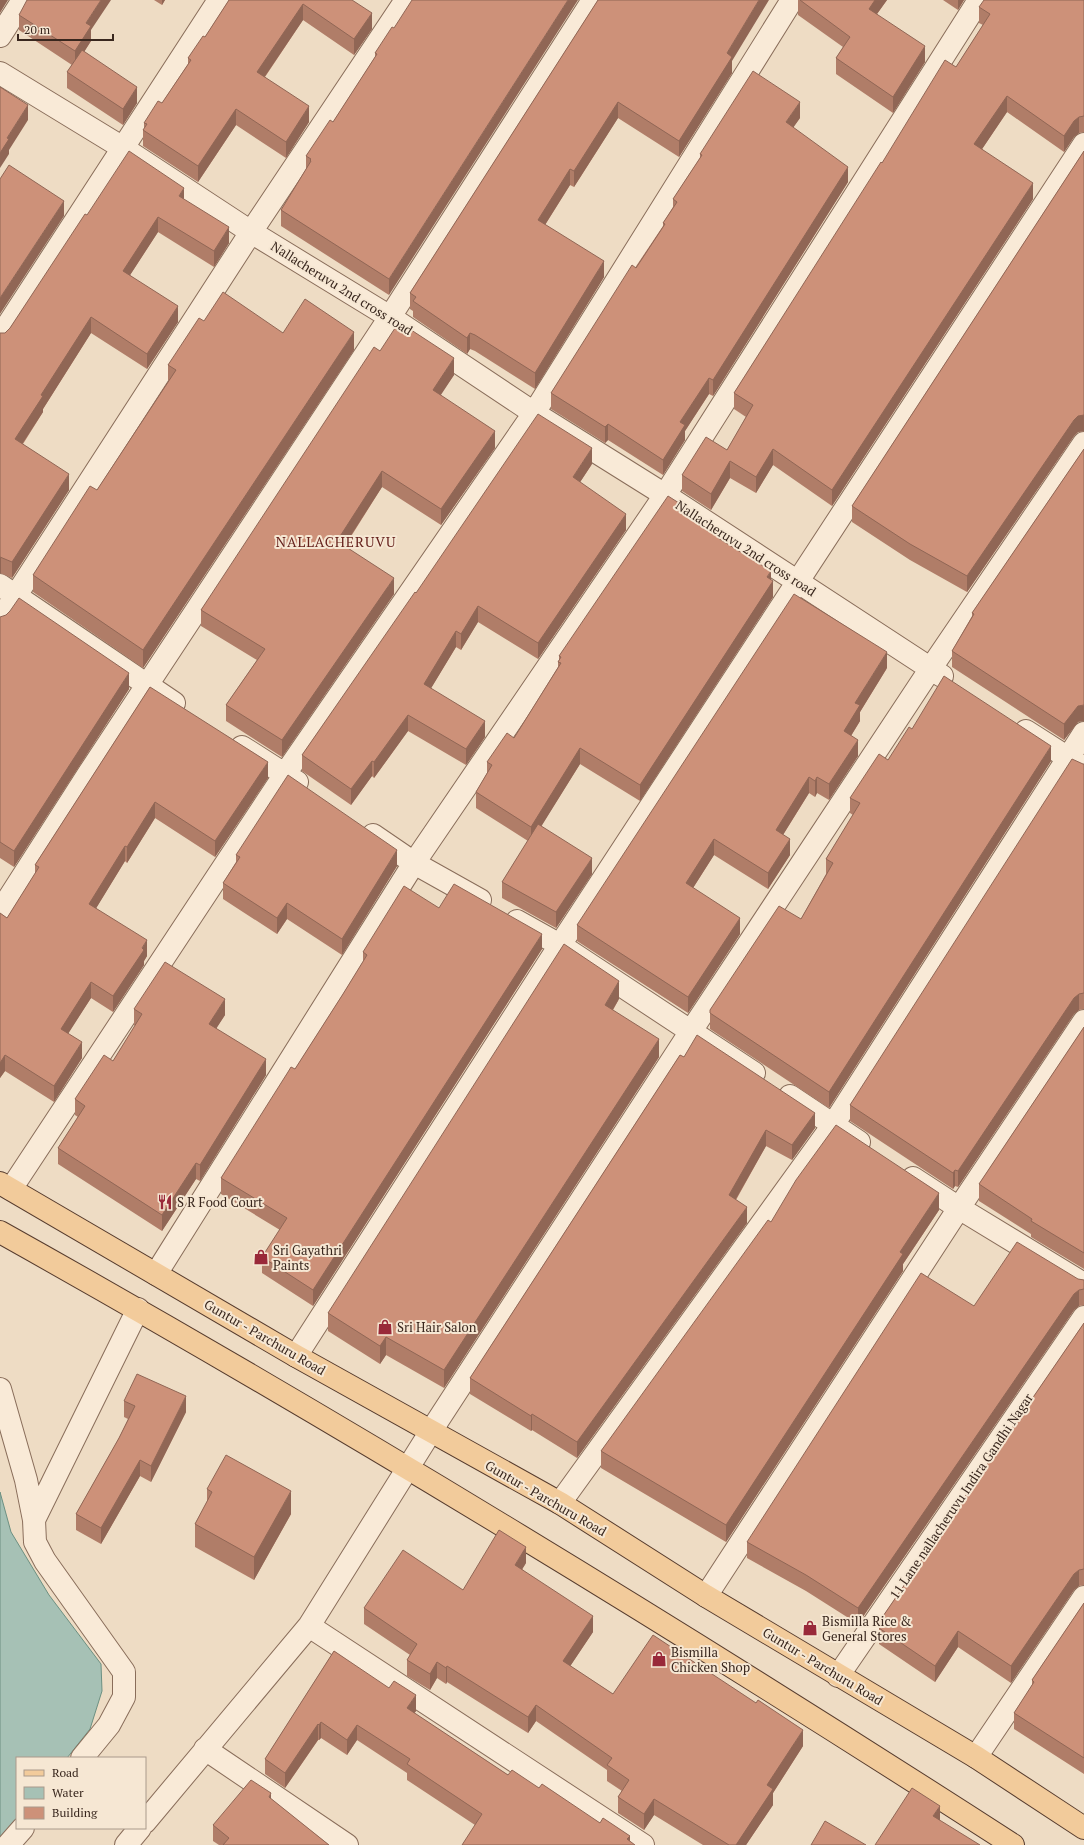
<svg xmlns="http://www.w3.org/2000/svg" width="1084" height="1845" font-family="'PT Serif',serif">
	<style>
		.water { fill: #a6c1b5; stroke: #6c9082 }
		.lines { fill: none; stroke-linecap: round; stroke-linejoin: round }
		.street-casing { stroke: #896d5a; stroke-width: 24 }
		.primary-casing { stroke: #573c2e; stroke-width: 24 }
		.street { stroke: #f9ead7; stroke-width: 22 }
		.primary { stroke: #f2cb9b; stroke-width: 22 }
		.wall { fill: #b07d68 }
		.shaded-wall { fill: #906655 }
		.building { fill: #cd9179; stroke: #906655 }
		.labels { text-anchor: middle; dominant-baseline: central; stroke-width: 4; stroke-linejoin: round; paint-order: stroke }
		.street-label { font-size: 13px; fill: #39271e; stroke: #f6e7d3 }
		.poi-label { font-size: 13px; fill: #39271e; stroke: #f6e7d3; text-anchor: start }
		.neighbourhood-label { font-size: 14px; letter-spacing: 1px; fill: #66221d; stroke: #f6e7d3 }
	</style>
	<rect width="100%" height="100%" fill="#eedcc4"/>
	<path class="water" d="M0,1492l11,40 38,63 52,69 1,27 -12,38 -23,29h-50v61l-17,21z"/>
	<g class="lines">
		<g class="street-casing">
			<path id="street" d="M0,36l23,-36
				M0,73l123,75 128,84 139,85 144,96 131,82 277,181
				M0,337l219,-337
				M0,585l174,118
				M0,620l251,-388 155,-232
				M1026,731l58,37
				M242,747l55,35
				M373,835l41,28 66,37
				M0,912l89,-139 301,-456 203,-317
				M517,921l43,24 194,128
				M790,1096l69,46
				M913,1178l46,30 125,76
				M11,1189l274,-415 249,-361 258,-413
				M156,1274l258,-411 251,-368 314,-495
				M296,1356l264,-411 524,-801
				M0,1389l26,91 8,40
				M560,1503l273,-378 251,-392
				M706,1596l253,-388 125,-187
				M309,1626l334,219
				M838,1676l246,-359
				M205,1749l142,96
				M976,1757l108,-160
				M82,1758l27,-33 15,-28v-25l-79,-111 -10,-19 -1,-22 104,-211
				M145,1822l164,-196 122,-195 260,-400 240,-363 153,-225
				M8,1845l15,-17
				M126,1845l14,-17"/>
		</g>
		<g class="primary-casing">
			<path id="primary" d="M0,1183l296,173 264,147 146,93 270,161 108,71
				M0,1232c345,193 681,399 1013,613"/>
		</g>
		<use href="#street" class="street"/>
		<use href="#primary" class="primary"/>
	</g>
	<path class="wall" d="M154,0h11l-3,5z
		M229,0l126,2 17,27 -18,26 -51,-35 -38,57 44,45 -23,36 -50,-33 -38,57 -55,-36v-16l1,-1v-6l18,-20 26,-39v-6l17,-21z
		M598,0l134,61v12l-53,84 -61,-39 -44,69 -4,-2 -25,40 59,52 -69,112 -60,-38 -5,-2 -3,5 -54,-37v-6l-3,-2v-16z
		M798,0h89l-10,14 48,48 -32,51 -57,-39v-16l7,-11 -45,-32z
		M943,0h21l-6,10z
		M1084,0v132l-5,1 -5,4 -10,15 -57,-40 -25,37 51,50 -201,307 -59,-41 -17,28 -26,-15 -19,32 -29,-19v-16l45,-25 19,-33 -12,-8v-16l148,-230 74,-96 27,-42 -4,-2v-16z
		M19,15l72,15v11l-7,11 53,51 -14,22 -56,-37v-16l5,-7 -53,-35z
		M394,28l-5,267 -108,-69v-16l25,-41v-13l27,-34 42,-65v-4z
		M800,118l-7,9 55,55 -135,214 -4,-2 -24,37v9l-22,35 -55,-35 -3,3 -54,-34v-16l112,-167v-3l10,-16v-8l27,-41v-4z
		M1084,151v280l-6,1 -4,4 -107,156 -57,-32 -58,-38v-16z
		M184,200l45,43 -15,24 -56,-35 -28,43 48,47 -31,47 -56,-36 -48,76v3l-20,32 46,46 -57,88 -12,-5v-240h5l5,-5 77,-113z
		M204,321l150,29 -211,318 -110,-76v-17l64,-85 71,-108v-17z
		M380,351l74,24 -14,20 55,53 -54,77 -59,-38 -37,59 49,48 -112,163 -56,-36v-16l31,-45 -56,-34v-16z
		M1084,449l-6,273 -14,18 -112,-73v-16l20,-35v-3z
		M592,464l-12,18 46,48 -88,129 -60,-37 -17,28 -5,-3 -25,41 54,49 -19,28 -58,-34 -34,47 -2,-2 -21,29 -49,-34v-16l114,-162z
		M698,519l23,20 50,40 2,18 -133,204 -60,-37 -39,62 51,48 -36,54 -54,-30v-16l26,-41 -52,-33v-16l11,-19v-11l27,-24 44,-71v-5l1,-2v-4z
		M0,617l129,72 -115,178 -14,-9z
		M887,668l-27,44v9l-9,15 7,20 -29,44 -12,-7 -2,4 -6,-4 -26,42 7,20 -22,34 -54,-34 -21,33 47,46 -52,79 -111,-72v-16z
		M150,687l118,91 -53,79 -60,-39 -28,45 -2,-2 -29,47 51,48 -3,5v4l-31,47 -22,-14 -23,35 14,25 -28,44 -49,-31 -5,7v-165l7,5 28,-44v-9z
		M912,729l139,32 -222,347 -119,-79v-19l91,-91 25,-45v-15l27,-44 -3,-2v-15l38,-38z
		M1083,764h1v245l-5,1 -5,4 -116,173 -3,-1 -2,3 -103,-68v-16z
		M236,855l161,11 -55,89 -55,-36 -10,15 -54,-35v-16l13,-21z
		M439,908l103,41 -229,357 -51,-33v-16l18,-27 -59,-36v-16l74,-109 48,-75 20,-32v-10z
		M619,999l-6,11 46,47 -215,331 -58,-33 -6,9 -52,-33v-18z
		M134,1009l91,6 -9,13 50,47 -66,106 -4,-2 -34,52 -104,-67v-16l20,-31 -3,-2v-16l38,-38 22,-35 -1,-1z
		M1084,1027v242l-53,-32v-3l-52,-33v-17z
		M680,1055l135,73 -23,32 -26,-14 -30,54 11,23 -170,235 -45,-28 -1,1 -61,-37v-16z
		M939,1210l-36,54v7l-177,271 -125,-74v-17l170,-229z
		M1078,1279l6,1v25l-5,1 -5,4 -216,314 -52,-33 -59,-33v-16l227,-236z
		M1084,1323v262l-5,1 -5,4 -63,93 -53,-36 -23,35 -56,-38v-22z
		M124,1401l62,11 -35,70 -11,-6 -39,68 -25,-14v-16l43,-76 9,-19 -4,-2z
		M207,1489l84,25 -37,66 -59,-33v-23l12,-22z
		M526,1563l-4,6 71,63 -23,34 43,28 190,52 -30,47v12l-27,40h-43l-49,-30 -10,15 -26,-17v-16l4,-6 -15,-10v-11l-71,-49 -8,12 -81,-51 -1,2 -9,-6 -7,12 -23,-14v-16l3,-5 -46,-31v-16l99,-18z
		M1084,1603v171l-70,-45v-16l18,-28v-5z
		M334,1651l82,60 -2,2 94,62 31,13 61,35 30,18 -155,-16 -68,-45v-7l-50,-33 -10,15 -26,-17 -2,2h-1l-33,48 -20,-14v-15z
		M271,1799l58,46h-110l-6,-4v-16z"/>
	<path class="shaded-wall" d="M0,0h8l-8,13z
		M101,0h10l-20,30v11l-16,25v-15l11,-28z
		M162,0h3l-3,5z
		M568,0h10l-189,295v-16z
		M759,0h10l-37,61v12l-53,84v-16l48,-88z
		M875,0h12l-18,25v-16z
		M958,0h6l-6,10z
		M303,4v16l-46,68v-16z
		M372,13v16l-18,26v-16z
		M925,46v16l-32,51v-16z
		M137,87v16l-14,22v-16z
		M1007,96v16l-33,49v-17z
		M618,102v16l-44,69v-16z
		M800,102v16l-14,20v-16z
		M28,105v15l-19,30v4l-9,14v-15l7,-15z
		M309,106v16l-23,36v-16z
		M236,109v16l-38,57v-16z
		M1079,117v16l-5,4 -10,15v-16l10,-15z
		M848,167v15l-135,214v-16z
		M570,169v16l-32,51v-16z
		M1033,183v16l-201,307v-16z
		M184,188v15l-5,-7z
		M64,201v15l-64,98v-16z
		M158,217v15l-35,54v-15z
		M229,227v16l-15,24v-16z
		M604,261v16l-69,112v-16z
		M178,306v16l-31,47v-15z
		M91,317v16l-48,76v3l-28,43v-16l26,-44z
		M354,332v18l-211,318v-18z
		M470,333v16l-3,5v-16z
		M454,358v17l-21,32v-17z
		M709,378v16l-24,37v9l-22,35v-15l17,-38z
		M1084,415v16l-6,1 -4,4 -107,156v-16l107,-156 4,-4z
		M608,424v16l-3,3v-16z
		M495,431v17l-54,77v-16z
		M592,448v16l-19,29v-16z
		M773,449v16l-17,28v-16z
		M730,461v17l-19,32v-16z
		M382,471v16l-45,70v-16z
		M69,474v16l-57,88v-16z
		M626,514v16l-88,129v-16z
		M0,557h1v16h-1z
		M771,571v13l2,-3v16l-133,204v-16z
		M394,578v16l-112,163v-17z
		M478,606v16l-17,28v-16z
		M456,631v16l-32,53v-16z
		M887,652v16l-27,44v9l-16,26v-16l11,-28z
		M129,673v16l-115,178v-16z
		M1084,705v16l-6,1 -14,18v-16l14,-18z
		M408,715v16l-34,47v-16z
		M485,721v16l-19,28v-16z
		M858,740v16l-29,44v-16z
		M1051,746v15l-222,347v-16z
		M580,748v16l-49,79v-16z
		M372,761v15l-21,29v-16z
		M268,762v16l-53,79v-16z
		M809,777v16l-33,53v-16z
		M817,777v16l-2,4v-16z
		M155,802v16l-28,45v-16z
		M714,839v16l-28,44v-16z
		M790,839v16l-22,34v-16z
		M125,846v15l-36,59v-16z
		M397,850v16l-55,89v-16z
		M592,858v16l-36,54v-16z
		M287,903v16l-10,15v-16z
		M740,918v16l-52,79v-16z
		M542,934v15l-229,357v-16z
		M147,940v16l-3,5v4l-31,47v-16z
		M619,981v18l-14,24v-18z
		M91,982v16l-30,47v-16z
		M1079,994v16l-5,4 -116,173v-16l116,-173z
		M225,999v16l-16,25v-16z
		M659,1039v18l-215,331v-18z
		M82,1042v16l-28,44v-16z
		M5,1055v16l-5,7v-15z
		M266,1059v16l-66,106v-16z
		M815,1113v15l-23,32v-15z
		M766,1130v16l-37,65v-16z
		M196,1163v16l-34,52v-16z
		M955,1170v16l-2,3v-16z
		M939,1193v17l-36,54v7l-177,271v-17l174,-273z
		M747,1207v16l-170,235v-16z
		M1079,1290v16l-5,4 -216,314v-16l216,-314z
		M386,1337v18l-6,9v-18z
		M186,1396v16l-35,70v-16z
		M532,1414v16l-1,1v-15z
		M140,1460v16l-39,68v-16z
		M291,1491v23l-37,66v-23z
		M526,1547v16l-11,18v-16z
		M1079,1570v16l-5,4 -63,93v-17l63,-92z
		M593,1616v16l-30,45v-16z
		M958,1631v16l-23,35v-16z
		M437,1662v16l-7,12v-16z
		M447,1666v16l-1,2v-16z
		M416,1695v16l-9,13v-16z
		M536,1705v16l-8,12v-16z
		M321,1722v16l-2,2v-15z
		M318,1724v16l-33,48v-15z
		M357,1725v15l-10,15v-15z
		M803,1730v16l-30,47v12l-27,40h-10l31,-60z
		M271,1793v16l-2,-12z
		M654,1799v16l-10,15v-16z
		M940,1806v19l-7,-9z
		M630,1836v9l-3,-6z"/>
	<path class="building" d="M27,0h74l-15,23 5,3 -16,25 -56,-36z
		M229,0h123l20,13 -18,26 -51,-35 -46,68 52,34 -23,36 -50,-33 -38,57 -55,-36 4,-6 -3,-1 14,-22 4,2 29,-43 -3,-2 15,-22 2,1z
		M412,0h156l-179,279 -108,-69 30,-49 -1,-1 1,-1 -5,-3 24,-36 3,2 44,-68 -2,-1 17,-26 2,1z
		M598,0h161l-32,53 5,4 -53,84 -61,-39 -44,69 -4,-2 -32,51 66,41 -69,112 -60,-38 -5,-2 -3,5 -54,-37 3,-4 -6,-4z
		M800,0h75l-6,9 56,37 -32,51 -57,-39 14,-21z
		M984,0h100v116l-5,1 -5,4 -10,15 -57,-40 -33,48 59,39 -201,307 -59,-41 -17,28 -26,-16 -19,33 -29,-19 24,-38 21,13 26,-45 -19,-12 147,-231 1,1 63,-103 11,7 34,-53 -11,-7z
		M82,50l55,37 -14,22 -56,-37z
		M753,71l47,31 -14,20 62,45 -135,213 -4,-2 -29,44 5,3 -22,35 -55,-36 -3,3 -54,-34 81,-128 4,3 29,-44 -2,-1 14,-21 -4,-3 29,-44 -2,-1z
		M0,87l28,18 -21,33 2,1 -9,14z
		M129,151l55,37 -5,8 50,31 -15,24 -56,-34 -35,54 55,35 -31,48 -56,-37 -50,78 2,1 -28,43 54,35 -57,88 -12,-5v-224h5l5,-5 75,-114 2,1z
		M1084,151v264l-6,1 -4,4 -107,156 -57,-32 -58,-38z
		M9,165l55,36 -64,97v-119z
		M223,292l60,41 22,-34 49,33 -211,318 -110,-75 57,-89 7,4 79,-120 -8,-5 31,-47 5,3z
		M399,322l55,36 -21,32 62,41 -54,78 -59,-38 -45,70 57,37 -112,162 -56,-35 39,-56 -64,-39 173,-263 6,4z
		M538,414l54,34 -19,29 53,37 -88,129 -60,-37 -17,28 -5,-3 -32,53 61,37 -19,28 -58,-34 -34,47 -2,-1 -21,28 -49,-34 113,-163 1,1z
		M1084,449v256l-6,1 -14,18 -112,-73 22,-37 -2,-1z
		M668,496l30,19 -2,3 25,16 -3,4 53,33 -4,6 6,4 -133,204 -60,-37 -49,79 -55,-35 16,-27 -5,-3 20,-29 7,5 47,-75 -3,-1 3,-5 -2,-1z
		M794,594l93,58 -32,51 5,2 -16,26 14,9 -29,44 -12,-7 -2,4 -6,-4 -33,53 14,9 -22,34 -54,-34 -28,44 54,35 -52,79 -111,-72z
		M19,598l110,75 -115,178 -14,-9v-225l6,-2 4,-4z
		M944,676l107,70 -222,346 -119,-79v-3l69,-104 22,13 32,-56 -7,-4 34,-56 -10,-5 29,-44 9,6 21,-33 3,2z
		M150,687l118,75 -53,79 -60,-39 -28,45 -2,-1 -36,58 58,36 -5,8 2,2 -31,46 -22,-14 -30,47 21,13 -28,44 -49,-31 -5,8v-150l7,5 32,-51 -4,-2z
		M1072,759l11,5h1v229l-5,1 -5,4 -116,173 -3,-1 -2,3 -103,-68z
		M288,775l109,75 -55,89 -55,-36 -10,15 -54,-35 17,-26 -4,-2z
		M538,824l54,34 -36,54 -54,-30z
		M454,884l88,50 -229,356 -51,-33 25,-39 -66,-40 67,-106 3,-5 4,2 48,-75 24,-39 -4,-3 41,-66 35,22z
		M564,944l55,37 -14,24 54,34 -215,331 -58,-33 -6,9 -52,-33z
		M165,962l60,37 -16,25 57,35 -66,106 -4,-2 -34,52 -104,-67 27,-42 -10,-7 29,-44 9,6 29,-47 -8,-5z
		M1084,1027v226l-53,-32 1,-2 -53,-35z
		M697,1035l118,78 -23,32 -26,-15 -37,65 18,12 -170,235 -45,-28 -1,2 -61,-38 210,-323 4,2z
		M836,1125l103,68 -39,59 3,2 -177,271 -125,-74 167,-231 3,2 25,-42z
		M1017,1242l61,37 6,1v9l-5,1 -5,4 -216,314 -52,-33 -59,-33 174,-269 53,33z
		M1084,1323v246l-5,1 -5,4 -63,92 -53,-35 -23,35 -56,-38 4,-4 -4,-2z
		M137,1374l49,22 -35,70 -11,-6 -39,68 -25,-14 43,-76 16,-32 -11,-5z
		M226,1455l65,36 -37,66 -59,-33 17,-32 -5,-3z
		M499,1530l27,17 -11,18 78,51 -30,45 50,33 40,-59 103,68 2,-3 45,30 -36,55 6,4 -37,56h-7l-75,-46 -10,15 -26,-17 11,-17 -22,-15 5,-7 -76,-53 -8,12 -81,-51 -1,2 -9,-6 -7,12 -23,-14 10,-16 -53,-36 39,-58 60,40z
		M1084,1603v155l-70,-45 20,-31 -2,-2z
		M334,1651l55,37 5,-7 22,14 -9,13 101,67 4,-5 27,18 3,-4 58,39 3,-5 27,18 -3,3 8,6h-173l20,-31 -75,-50 3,-5 -53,-34 -10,15 -26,-18 -2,3 -1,-1 -33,49 -20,-14z
		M251,1780l20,13 -2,4 60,48h-106l6,-7 -16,-13z
		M912,1788l28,18 -7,10 47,29h-105z
		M825,1821l41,24h-55z"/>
	<defs>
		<g id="restaurant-bare" transform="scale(1.2)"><path d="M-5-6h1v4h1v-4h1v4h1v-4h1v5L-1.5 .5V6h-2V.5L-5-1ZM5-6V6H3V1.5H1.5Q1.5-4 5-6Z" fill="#992939" stroke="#f6e7d3" stroke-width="2.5" paint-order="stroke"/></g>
		<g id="shop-bare" transform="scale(1.2)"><path d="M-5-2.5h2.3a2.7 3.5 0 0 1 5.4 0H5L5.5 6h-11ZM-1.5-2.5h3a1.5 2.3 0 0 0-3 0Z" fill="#992939" stroke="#f6e7d3" stroke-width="2.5" paint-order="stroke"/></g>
	</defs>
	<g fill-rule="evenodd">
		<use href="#restaurant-bare" x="165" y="1202"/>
		<use href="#shop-bare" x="261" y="1257"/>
		<use href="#shop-bare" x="385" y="1327"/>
		<use href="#shop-bare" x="810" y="1628"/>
		<use href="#shop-bare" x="659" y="1659"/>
	</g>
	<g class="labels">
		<g class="street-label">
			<text transform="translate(342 288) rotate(32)">Nallacheruvu 2nd cross road</text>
			<text transform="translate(746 548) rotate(33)">Nallacheruvu 2nd cross road</text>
			<text transform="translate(265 1337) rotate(30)">Guntur - Parchuru Road</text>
			<text transform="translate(961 1496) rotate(-56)">11 Lane nallacheruvu Indira Gandhi Nagar</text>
			<text transform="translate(546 1498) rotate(30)">Guntur - Parchuru Road</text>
			<text transform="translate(823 1666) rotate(31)">Guntur - Parchuru Road</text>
		</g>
		<g class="poi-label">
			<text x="177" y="1202">S R Food Court</text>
			<text x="273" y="1250">Sri Gayathri<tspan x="273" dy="15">Paints</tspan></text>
			<text x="397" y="1327">Sri Hair Salon</text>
			<text x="822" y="1621">Bismilla Rice &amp;<tspan x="822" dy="15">General Stores</tspan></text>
			<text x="671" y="1652">Bismilla<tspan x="671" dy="15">Chicken Shop</tspan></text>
		</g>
		<g class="neighbourhood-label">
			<text x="336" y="541">NALLACHERUVU</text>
		</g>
	</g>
	<rect x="16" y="1757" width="130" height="72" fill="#f6e7d3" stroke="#aa9a8b"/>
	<rect x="24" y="1770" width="20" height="6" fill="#f2cb9b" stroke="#aa9a8b"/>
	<text x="52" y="1777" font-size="12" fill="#39271e">Road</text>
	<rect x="24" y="1787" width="20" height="12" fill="#a6c1b5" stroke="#aa9a8b"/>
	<text x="52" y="1797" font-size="12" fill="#39271e">Water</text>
	<rect x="24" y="1807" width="20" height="12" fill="#cd9179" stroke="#aa9a8b"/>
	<text x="52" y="1817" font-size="12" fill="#39271e">Building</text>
	<path d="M18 34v6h95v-6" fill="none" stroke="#39271e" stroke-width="2"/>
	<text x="24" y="34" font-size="12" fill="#39271e" stroke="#f6e7d3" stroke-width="3" paint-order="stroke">20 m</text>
</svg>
